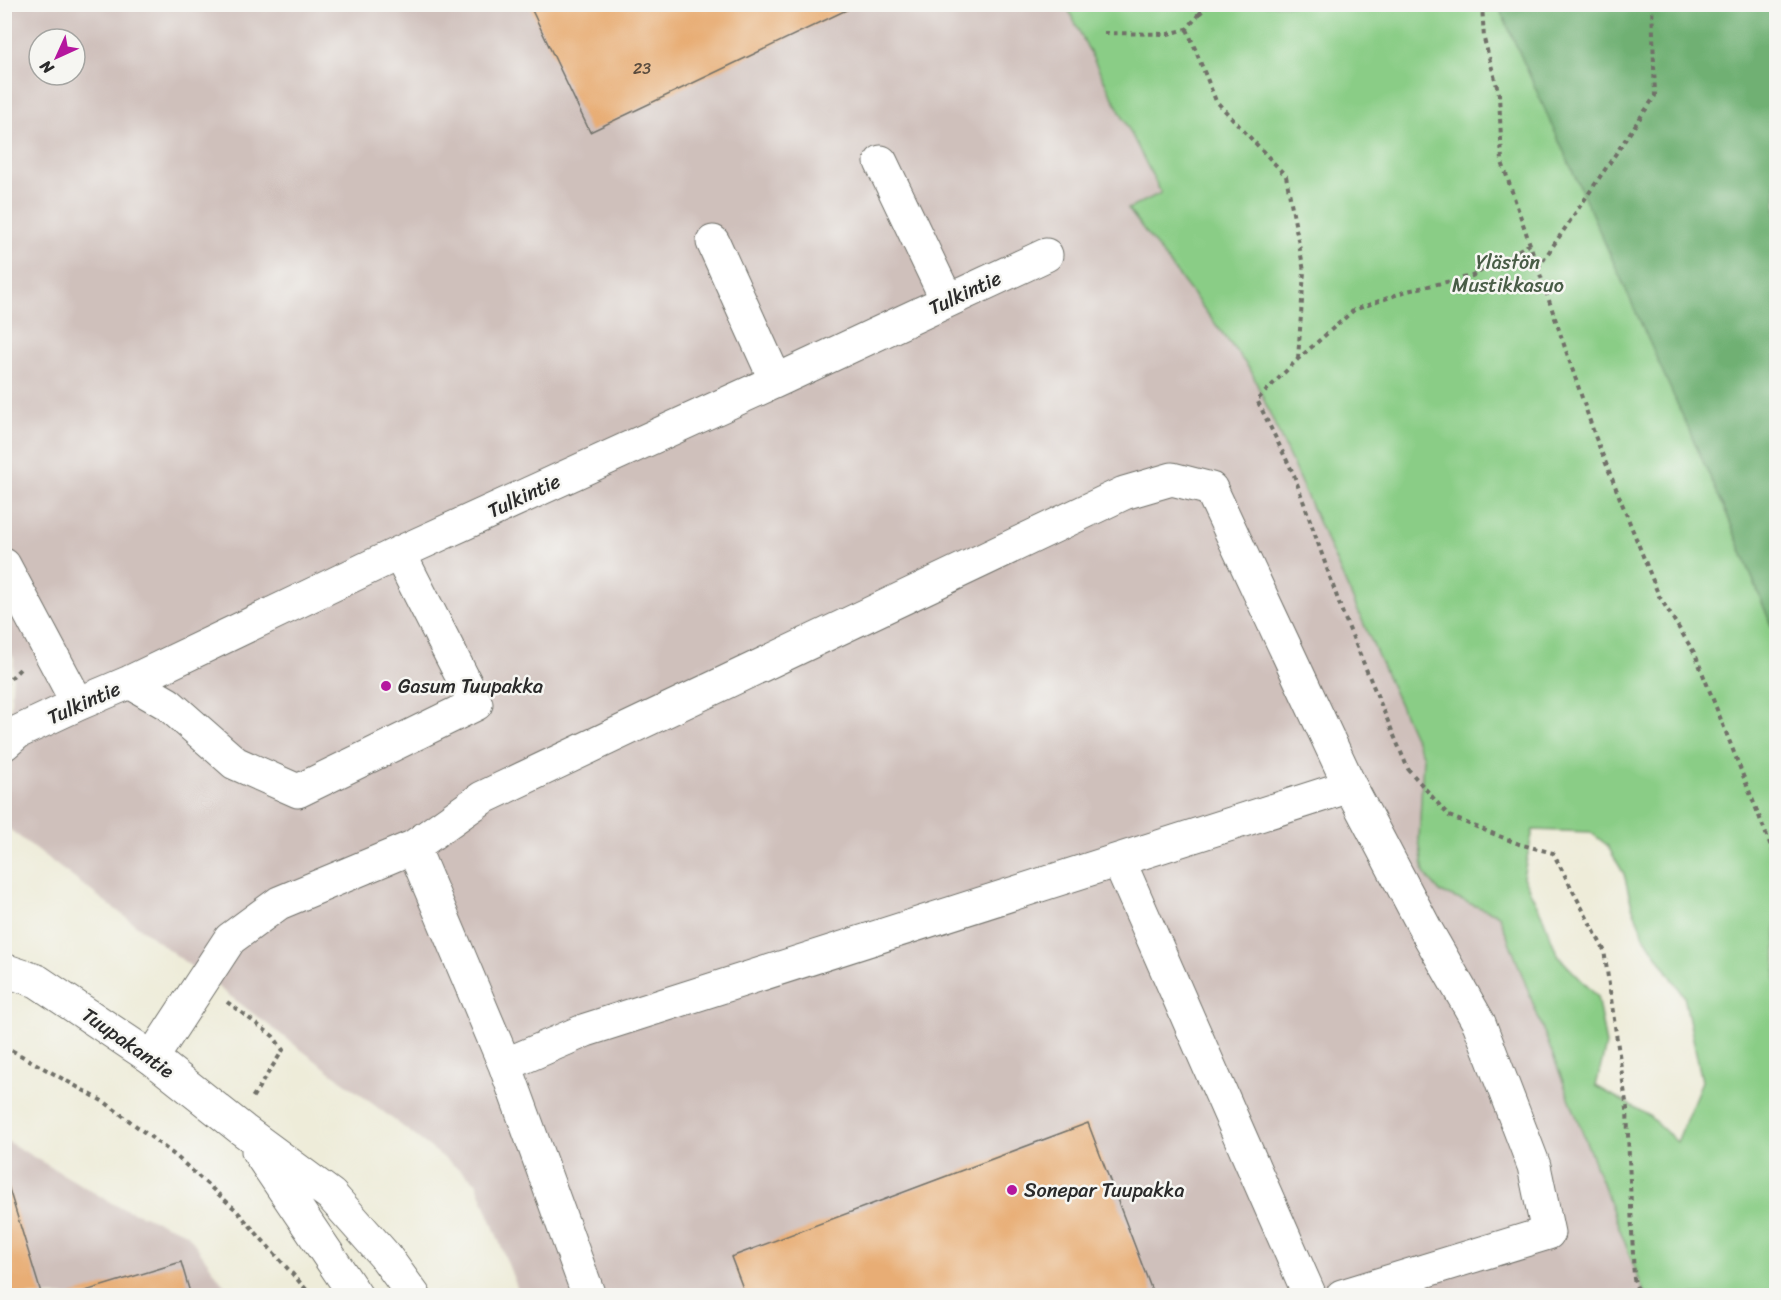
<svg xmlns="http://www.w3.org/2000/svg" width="1781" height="1300" font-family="Sriracha,sans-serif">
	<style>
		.industrial { fill: #cfc0bb; fill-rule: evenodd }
		.green { fill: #8acd86; stroke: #5a7c58; stroke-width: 1.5; fill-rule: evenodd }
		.forest { fill: #6fb073; stroke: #4d6e4f; stroke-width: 1.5 }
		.building { fill: #e8ad75 }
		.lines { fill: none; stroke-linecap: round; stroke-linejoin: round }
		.minor-casing { stroke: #6f6f68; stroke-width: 35 }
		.major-casing { stroke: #6f6f68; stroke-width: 35 }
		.path { stroke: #6f6f68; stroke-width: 4; stroke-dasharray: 4.5 4.5; stroke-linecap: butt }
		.minor { stroke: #fff; stroke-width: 33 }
		.major { stroke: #fff; stroke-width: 33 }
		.poi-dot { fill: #b5179e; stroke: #f6f6f2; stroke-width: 2 }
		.labels { text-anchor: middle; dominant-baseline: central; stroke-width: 5; stroke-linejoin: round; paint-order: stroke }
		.number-label { font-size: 16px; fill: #5a4c3e }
		.park-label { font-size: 20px; fill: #485c46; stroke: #f6f6f2 }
		.street-label { font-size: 20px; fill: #2b2b2b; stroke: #f6f6f2 }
		.poi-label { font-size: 20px; fill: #2b2b2b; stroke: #f6f6f2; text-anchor: start }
	</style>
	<rect width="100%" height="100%" fill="#f6f6f2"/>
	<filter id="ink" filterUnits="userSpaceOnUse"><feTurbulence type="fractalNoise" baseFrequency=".0167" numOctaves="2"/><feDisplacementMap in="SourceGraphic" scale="12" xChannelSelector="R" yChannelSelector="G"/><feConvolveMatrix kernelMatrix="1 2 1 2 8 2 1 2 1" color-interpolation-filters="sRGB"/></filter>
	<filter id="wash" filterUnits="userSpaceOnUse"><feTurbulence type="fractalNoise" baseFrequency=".008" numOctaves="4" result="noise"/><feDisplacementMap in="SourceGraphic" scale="24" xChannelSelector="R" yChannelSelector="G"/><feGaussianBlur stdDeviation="1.35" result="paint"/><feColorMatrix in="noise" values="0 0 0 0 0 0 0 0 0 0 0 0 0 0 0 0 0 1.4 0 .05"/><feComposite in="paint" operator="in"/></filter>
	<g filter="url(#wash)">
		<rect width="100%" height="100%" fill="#eeecd9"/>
		<path class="industrial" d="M4,5h1062l95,188 -33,17 123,161 172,386 -4,83 21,52 59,23 146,380h-1125l-44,-113 -471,-356v-36l9,-131 -10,-16zM39,39h36v36h-36z
			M5,1140l110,65 72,28 44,62 -226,1z"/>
		<path class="green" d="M1066,5h710l-48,512 48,120v658h-131l-146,-380 -59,-23 -16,-19 -5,-33 4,-83 -172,-386 -123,-162 33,-16zM1533,830l57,2 17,13 17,29 8,32 12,30 40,60 18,85 -25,61 -29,-27 -52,-29 10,-41 -9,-49 -39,-40 -16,-41 -19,-38z"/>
		<path class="forest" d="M1498,5h278v632l-48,-120z"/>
		<g id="blocks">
			<path class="building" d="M529,4h330l-269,128z
				M1088,1123l66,173h-408l-15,-39z
				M4,1176h1l37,120h-38z
				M181,1262l10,34h-119v-1z"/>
		</g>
	</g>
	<g filter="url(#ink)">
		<use href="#blocks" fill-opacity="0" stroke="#6f6f68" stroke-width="1.5"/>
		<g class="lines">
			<g class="minor-casing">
				<path id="minor" d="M881,162l66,138
					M713,242l63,139
					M4,565l74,139
					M130,682l38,22 67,59 63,28 178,-87 -77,-151
					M4,744l14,-12 60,-28 52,-22 269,-129 377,-172 270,-126
					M413,847l92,218 84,231
					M1119,861l191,435
					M152,1058l78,-119 49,-36 134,-56 69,-49 642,-305 48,-14 39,10 139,297 76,144 53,93 55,143 14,67 -206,63
					M505,1065l81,-35 764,-244"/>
			</g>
			<g class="major-casing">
				<path id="major" d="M4,970l33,11 115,77 91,72 88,65 54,61 29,40
					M258,1151l98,145"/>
			</g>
			<path class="path" d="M1482,4l2,35 15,55 3,68 93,274 64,160 36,58 81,205
				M1199,14l11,-10
				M1187,29l29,72 70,75 18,95 -6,88
				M1104,33l64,1 19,-5 11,-14 -1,-11
				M1530,244l-58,32 -65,15 -53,19 -56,49 -41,41 37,75 49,139 65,155 41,47 70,28 34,9 51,97 23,159 7,170 6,17
				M1538,268l117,-172 -3,-92
				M4,685l19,-19
				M227,1002l46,34 10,14 -31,48
				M4,1046l102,57 71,54 58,52 77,87"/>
			<use href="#minor" class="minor"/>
			<use href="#major" class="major"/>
		</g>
	</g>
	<g class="poi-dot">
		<circle cx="386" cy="686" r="6"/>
		<circle cx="1012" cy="1190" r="6"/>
	</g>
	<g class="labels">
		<g class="number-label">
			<text x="642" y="68">23</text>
		</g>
		<g class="park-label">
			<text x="1508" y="262">Ylästön<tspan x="1508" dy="23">Mustikkasuo</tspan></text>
		</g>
		<g class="street-label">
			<text transform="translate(965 293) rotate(-25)">Tulkintie</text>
			<text transform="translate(524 496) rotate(-25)">Tulkintie</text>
			<text transform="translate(84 703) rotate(-24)">Tulkintie</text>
			<text transform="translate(128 1043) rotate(35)">Tuupakantie</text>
		</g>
		<g class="poi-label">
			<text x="398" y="686">Gasum Tuupakka</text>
			<text x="1024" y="1190">Sonepar Tuupakka</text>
		</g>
	</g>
	<rect width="1781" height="1300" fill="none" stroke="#f6f6f2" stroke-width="24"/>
	<g transform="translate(57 57) rotate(225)"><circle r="28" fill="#f6f6f2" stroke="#a5a5a2" stroke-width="1.5"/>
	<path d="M0-4.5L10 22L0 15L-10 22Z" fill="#b5179e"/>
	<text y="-9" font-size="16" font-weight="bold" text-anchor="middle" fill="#2b2b2b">N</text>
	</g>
</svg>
